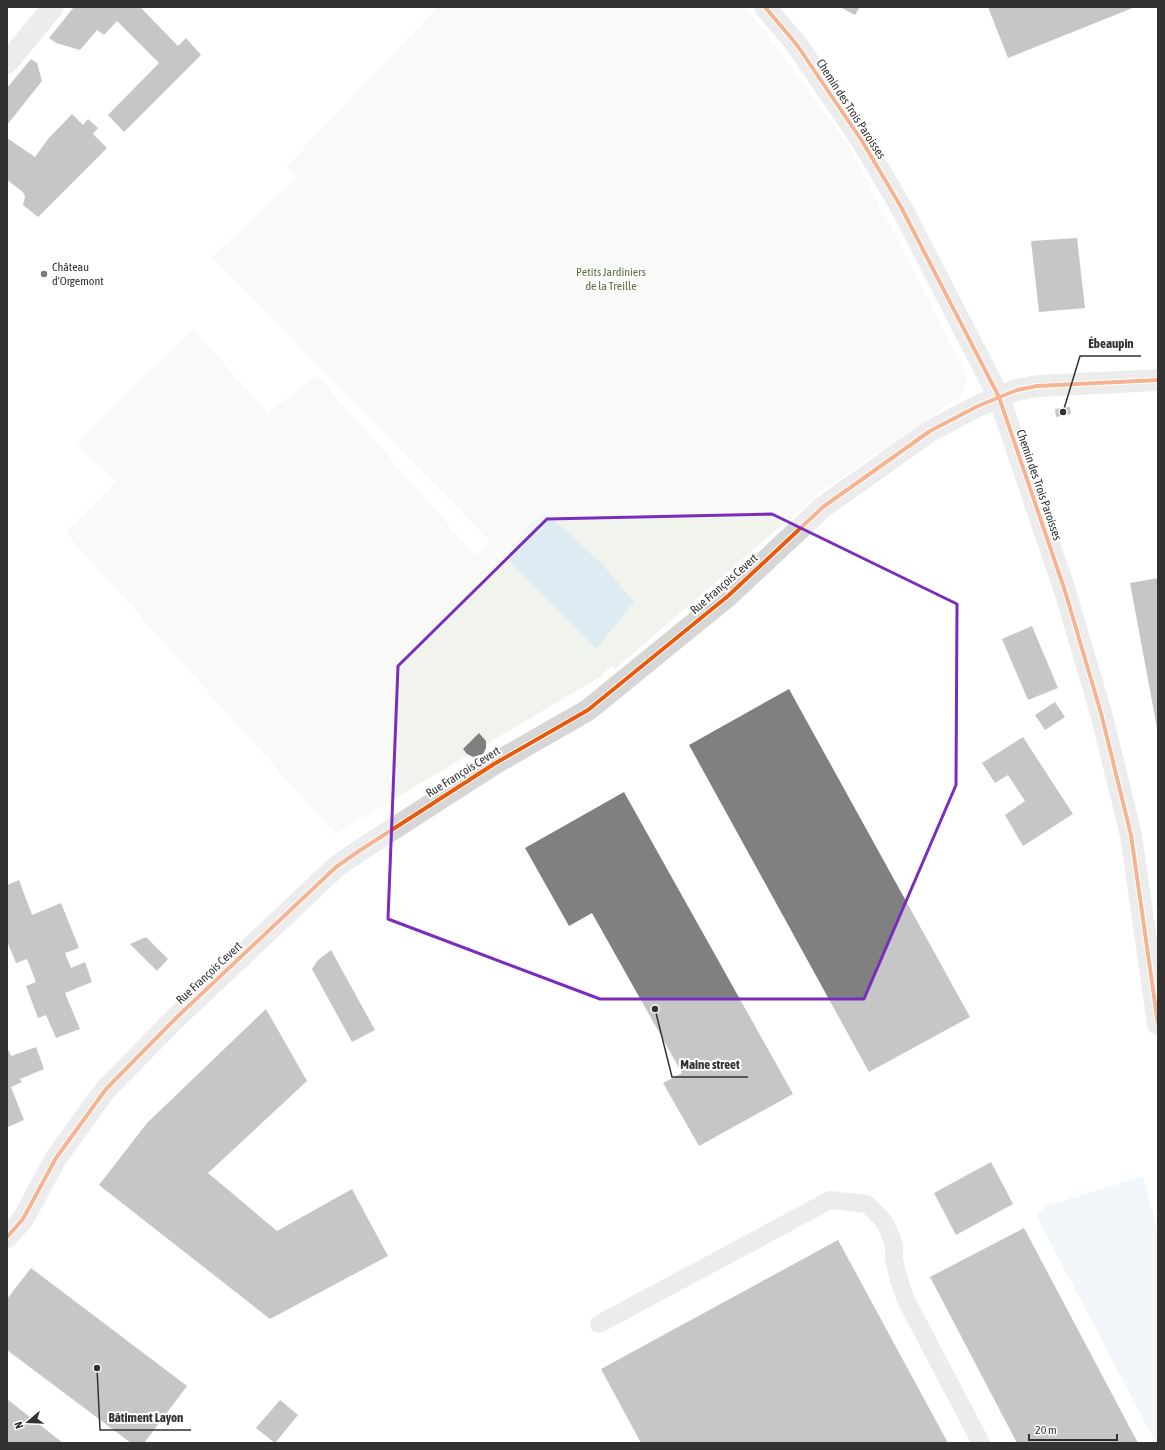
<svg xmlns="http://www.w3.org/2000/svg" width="1165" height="1450" font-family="'Asap Condensed',sans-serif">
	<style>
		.green { fill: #f1f4ed }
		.water { fill: #ddebf2 }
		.building { fill: #808080 }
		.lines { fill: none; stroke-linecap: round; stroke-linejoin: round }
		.service { stroke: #d6d6d6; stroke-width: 18 }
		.minor { stroke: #d6d6d6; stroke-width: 22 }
		.cycleway-casing { stroke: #fff; stroke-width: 6 }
		.cycleway { stroke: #e8590c; stroke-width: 4 }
		.marked { fill: none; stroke: #7b2cbf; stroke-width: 3; stroke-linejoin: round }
		.poi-dot { fill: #7a7a7a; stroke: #fff; stroke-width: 1.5 }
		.labels { text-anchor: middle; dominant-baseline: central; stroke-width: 4; stroke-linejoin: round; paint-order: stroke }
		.street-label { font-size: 12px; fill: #323232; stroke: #fff }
		.poi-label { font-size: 12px; fill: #323232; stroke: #fff; text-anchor: start }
		.park-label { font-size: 12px; fill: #576e3f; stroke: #fff }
		.leader { fill: none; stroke: #323232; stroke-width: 1.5 }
		.callout-dot { fill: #323232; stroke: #fff; stroke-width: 1.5 }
		.callout-label { font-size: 13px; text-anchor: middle; font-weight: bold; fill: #323232; stroke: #fff; stroke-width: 4; stroke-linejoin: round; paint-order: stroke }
	</style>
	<rect width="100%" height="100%" fill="#fff"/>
	<path class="green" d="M437,7h306l19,21 86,116 120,233 -7,19 -142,97 -204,176 -4,-3 -11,11 -265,157 -270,-302 51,-51 -41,-37 118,-115 75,84 49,-38 158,180 15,-13 -278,-285 84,-79 -10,-11z"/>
	<path class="water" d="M544,511l58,53 32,38 -38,47 -86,-88 15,-32z
		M1143,1176l15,56v210l-2,1 -118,-224v-5l6,-7z"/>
	<path class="building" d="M74,7h66l38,39 8,-8 15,17 -77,77 -16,-17 51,-52 -42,-42 -13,14 -7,-5 -17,20 -24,-7 -7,-5z
		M840,7h20l-5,8z
		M988,7h147l-127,51z
		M31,59l6,4 5,18 -35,44v-37z
		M72,114l11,11 5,-6 10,9 -5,6 14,14 -69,69 -15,-12 2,-8 -2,-5 -16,-12v-42l28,19 13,-18z
		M1077,238l8,70 -46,4 -8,-71z
		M1070,407l1,7 -15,3 -1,-8z
		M1158,578v150h-1l-27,-145z
		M1032,626l26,62 -30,12 -26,-61z
		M789,689l181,328 -101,55 -180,-327z
		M1055,702l10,15 -20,13 -10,-15z
		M479,733l7,8v7l-3,6 -10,3 -6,-3 -4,-5z
		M1023,737l50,77 -50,32 -18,-31 20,-14 -17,-26 -13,8 -13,-20z
		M624,792l169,302 -94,52 -36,-63 19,-10 -90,-160 -23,13 -44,-78z
		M19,880l13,35 29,-12 18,45 -14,5 6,15 14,-6 7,20 -27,11 15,36 -24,9 -10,-23 -8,3 -12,-32 10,-4 -9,-23 -11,4 -9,-22v-56z
		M146,937l22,22 -11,12 -27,-27z
		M331,950l44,80 -23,12 -40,-73 6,-9z
		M266,1009l41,72 -99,92 69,58 75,-42 36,67 -118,63 -171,-134 48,-62z
		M7,1047l4,9 25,-9 8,22 -24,10 2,3 -11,5 13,33 -16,7z
		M991,1162l22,42 -57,31 -22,-42z
		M1024,1228l114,215h-121l-87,-166z
		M838,1240l110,203h-307l-40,-74z
		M31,1268l156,118 -43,57h-13l-124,-93v-51z
		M7,1399l56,44h-56z
		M280,1400l18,15 -23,28 -19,-15z"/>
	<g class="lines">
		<path class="service" d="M599,1324l231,-124 37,4 15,15 7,12 5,14v15l5,20 7,20 75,143"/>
		<path class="minor" d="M765,7l32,38 65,96 39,66 98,190 66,194 36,122 30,122 27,189
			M7,63l46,-56
			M7,1237l16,-18 33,-61 50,-69 70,-71 160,-151 23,-16 135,-87 94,-54 140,-114 95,-89 107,-76 48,-25 39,-16 20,-4 121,-6"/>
		<g class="cycleway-casing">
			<path id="cycleway" d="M765,7l32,38 65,96 39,66 98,190 66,194 36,122 30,122 27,189
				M7,1237l16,-18 33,-61 50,-69 70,-71 160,-151 23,-16 135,-87 94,-54 140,-114 95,-89 107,-76 48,-25 39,-16 20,-4 121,-6"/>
		</g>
		<use href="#cycleway" class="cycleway"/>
	</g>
	<path d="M0 0H1165V1450H0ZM772,514l185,90 -1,181 -92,214h-264l-212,-80 10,-253 149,-147z" fill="#fff" fill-opacity=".55" fill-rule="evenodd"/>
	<path class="marked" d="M772,514l185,90 -1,181 -92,214h-264l-212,-80 10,-253 149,-147z"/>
	<circle class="poi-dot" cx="44" cy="274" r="4"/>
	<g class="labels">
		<g class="street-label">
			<text transform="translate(851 109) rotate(57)">Chemin des Trois Paroisses</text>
			<text transform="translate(1039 485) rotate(71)">Chemin des Trois Paroisses</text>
			<text transform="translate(724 584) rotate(-41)">Rue François Cevert</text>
			<text transform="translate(463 772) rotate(-32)">Rue François Cevert</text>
			<text transform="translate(209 973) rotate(-43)">Rue François Cevert</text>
		</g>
		<g class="poi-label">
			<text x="52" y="267">Château<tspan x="52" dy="14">d'Orgemont</tspan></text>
		</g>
		<g class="park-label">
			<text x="611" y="272">Petits Jardiniers<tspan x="611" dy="14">de la Treille</tspan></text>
		</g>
	</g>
	<path class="leader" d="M1063 412L1080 356H1141M655 1009L672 1077H748M97 1368L100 1430H191"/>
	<g class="callout-dot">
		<circle cx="1063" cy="412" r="4"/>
		<circle cx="655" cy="1009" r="4"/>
		<circle cx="97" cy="1368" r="4"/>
	</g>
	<g class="callout-label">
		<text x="1111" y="348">Ébeaupin</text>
		<text x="710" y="1069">Maine street</text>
		<text x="146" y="1422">Bâtiment Layon</text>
	</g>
	<rect width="1165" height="1450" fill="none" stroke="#323232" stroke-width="16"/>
	<g transform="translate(28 1422) rotate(251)" stroke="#ffffff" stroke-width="3" paint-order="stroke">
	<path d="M0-3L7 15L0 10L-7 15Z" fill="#323232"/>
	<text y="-6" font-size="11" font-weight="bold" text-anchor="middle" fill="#323232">N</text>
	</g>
	<path d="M1029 1434v6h88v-6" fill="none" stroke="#323232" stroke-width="2"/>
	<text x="1035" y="1434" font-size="12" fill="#323232" stroke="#ffffff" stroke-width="3" paint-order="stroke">20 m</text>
</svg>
